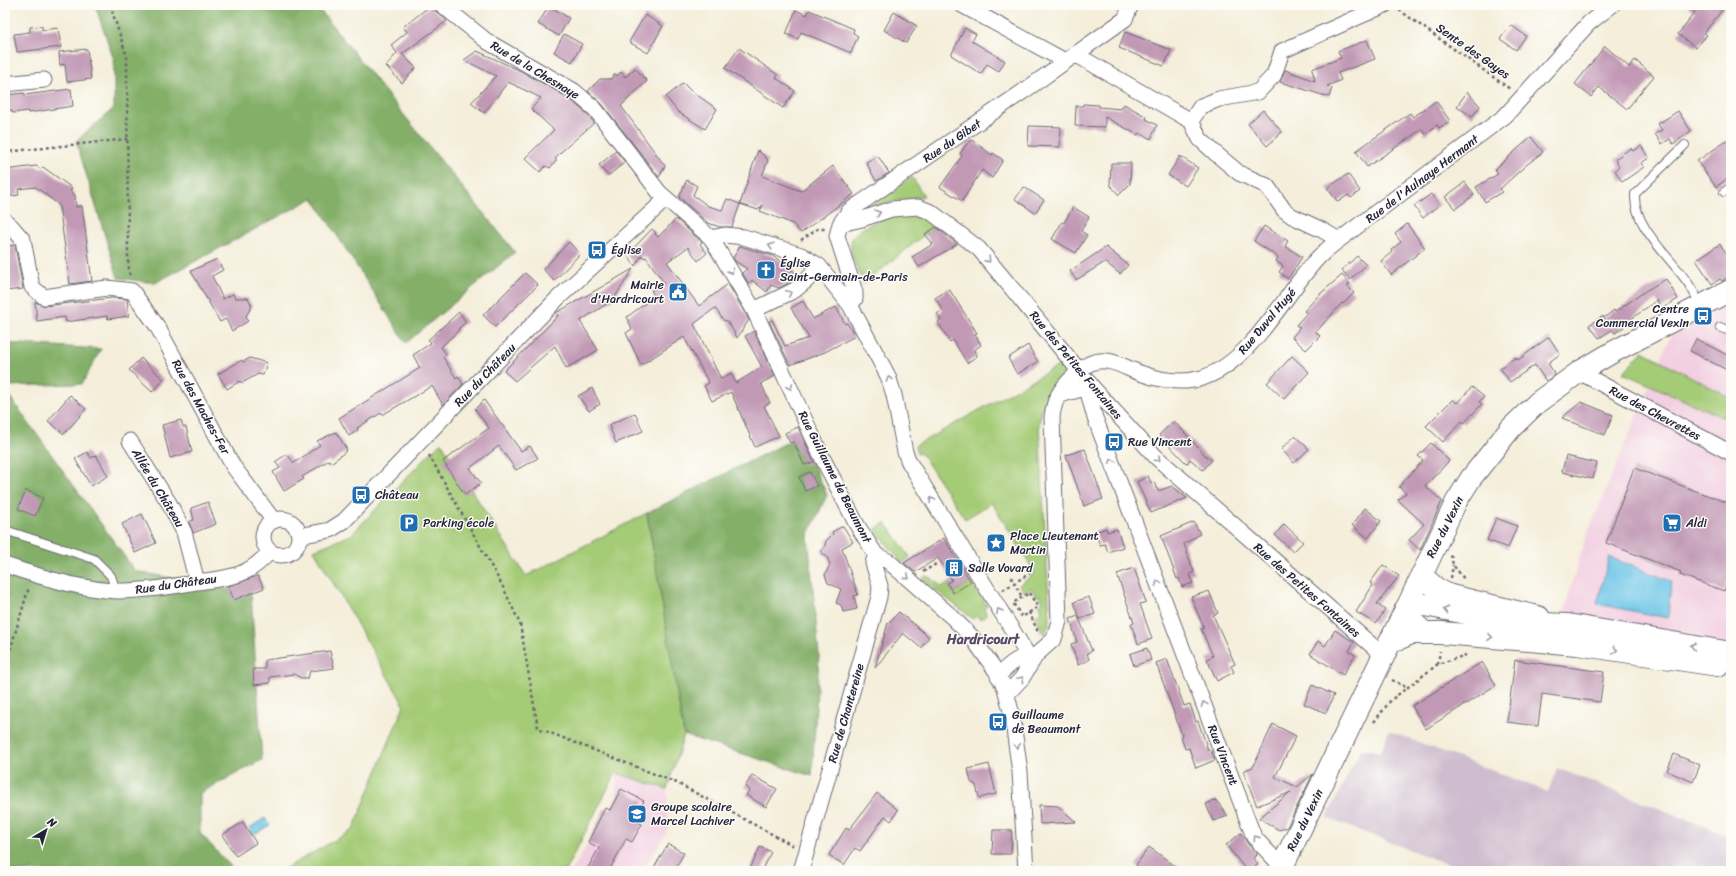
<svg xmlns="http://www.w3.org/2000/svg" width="1736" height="876" font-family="Sriracha,sans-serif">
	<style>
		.built { fill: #f2cfe1 }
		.industrial { fill: #cfbdcf }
		.green { fill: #a4cb76; stroke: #637658 }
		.forest { fill: #83af67; stroke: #526851 }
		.water { fill: #69c4e7; stroke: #467391 }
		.building { fill: #c199b5 }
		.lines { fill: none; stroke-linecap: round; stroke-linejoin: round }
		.service-casing { stroke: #6c6973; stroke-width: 10 }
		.minor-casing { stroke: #6c6973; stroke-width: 17 }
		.secondary-casing { stroke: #6c6973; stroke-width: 23 }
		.primary-casing { stroke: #6c6973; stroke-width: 24 }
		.path { stroke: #6c6973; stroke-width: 2.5; stroke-dasharray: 3 3; stroke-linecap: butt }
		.service { stroke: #fff; stroke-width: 8 }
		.minor { stroke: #fff; stroke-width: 15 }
		.secondary { stroke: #fff; stroke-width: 21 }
		.primary { stroke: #fff; stroke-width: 22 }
		.oneway { stroke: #9c9ca7 }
		.labels { text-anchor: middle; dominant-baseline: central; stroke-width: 3; stroke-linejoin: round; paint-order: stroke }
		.street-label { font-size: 12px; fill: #22223b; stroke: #fdfcf7 }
		.poi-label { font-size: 12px; fill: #22223b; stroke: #fdfcf7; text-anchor: start }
		.quarter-label { font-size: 14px; font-weight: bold; fill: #5a4c66; stroke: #fdfcf7 }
	</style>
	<rect width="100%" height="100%" fill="#fdfcf7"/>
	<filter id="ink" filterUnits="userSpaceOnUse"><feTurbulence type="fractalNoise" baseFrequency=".025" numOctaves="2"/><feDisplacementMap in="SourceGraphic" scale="8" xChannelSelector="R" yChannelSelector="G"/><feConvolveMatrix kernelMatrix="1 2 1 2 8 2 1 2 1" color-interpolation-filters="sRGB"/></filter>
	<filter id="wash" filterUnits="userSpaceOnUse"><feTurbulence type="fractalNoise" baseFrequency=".012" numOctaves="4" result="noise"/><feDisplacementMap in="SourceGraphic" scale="16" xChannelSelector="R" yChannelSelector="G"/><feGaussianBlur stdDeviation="0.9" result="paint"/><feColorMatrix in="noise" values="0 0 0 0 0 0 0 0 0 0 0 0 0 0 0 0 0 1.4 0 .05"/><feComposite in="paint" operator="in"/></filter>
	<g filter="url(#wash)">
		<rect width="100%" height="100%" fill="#f4eeda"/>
		<path class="built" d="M1731,303v359l-174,-26 27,-94 87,-207z
			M616,773l51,16 1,41 -25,41h-71l45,-74z"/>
		<path class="industrial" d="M1389,731l159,61 9,-24 174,69v34h-265l-140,-53 35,-69 19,3z"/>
		<path class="green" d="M912,177l12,19c-19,3 -38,6 -56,15l-2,-2z
			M914,213l9,2 15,11 -13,8 -61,50c-4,-10 -15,-30 -13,-41 2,-19 47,-29 63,-30z
			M1643,351l88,47v23l-108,-48z
			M1065,362l2,5 -2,4c-15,19 -23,30 -26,54l11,195 -1,6 -5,8 -9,-18 7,-5 -3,-6 4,-3 -4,-7 -3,1 -5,-8 -7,4 -5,-7 16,-12 -43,-70 -27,16 -44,-66 -4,1 -2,-8z
			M441,442l85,134 121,-63 37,222 -17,54 -51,-16 -51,98h-278l-3,-2 69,-39 51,-125 -90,-155 37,-15z
			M886,523l24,34 -8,6 -27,-34z
			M925,576l8,3 9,8 5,-4 6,10 18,-11 16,24 -3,3 2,5 -1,3 -5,2 -4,-3 -3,3 -51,-40z"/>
		<path class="forest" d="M95,5h221l58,73 141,174 -109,91 -93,-145 -158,85 -37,-5 -42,-137 38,-33v-48z
			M5,343l96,6 -19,35 -77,2z
			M5,390l130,181 116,23 11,166 -62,33v40l35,38h-61l-4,-3 -25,3h-140z
			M800,436l27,59 -19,41 11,119 -7,121 -128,-41 -37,-222z"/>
		<path class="water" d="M1609,557l62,24 -3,37 -71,-14z
			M265,818l5,7 -17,10 -4,-7z"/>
		<g id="blocks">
			<path class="building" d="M1686,5h40l-22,28 3,2 -11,13 -18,-14 17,-22z
				M430,6l17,15 -45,33 14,14 -14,15 -16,-17 11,-13 -6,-8 16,-13 -4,-5z
				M549,6l20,12 -10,18 -21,-12z
				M796,10l11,5 2,-5 45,19 -1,4 5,3 -7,17 -50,-21 -3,7 -12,-5z
				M894,12l23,14 -11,17 -22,-13z
				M645,15l18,11 -15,27 -19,-11z
				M1511,25l15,11 -10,14 -16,-11z
				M42,26v4l16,-2 3,19 -44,5 -3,-18 16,-2v-5z
				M965,28l11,6 -4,7 33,20 -6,10 -12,-7 -6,10 -30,-19z
				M1125,32l46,18 -7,16 -45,-18z
				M564,34l18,10 -10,18 -18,-10z
				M1367,40l8,19 -37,14 3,7 -14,6 5,2 -3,9 -49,-15 5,-12 30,11 -3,-12 29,-11 -3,-7z
				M1605,46l24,21 6,-7 19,16 -27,33 -28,-22 -8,10 -16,-13z
				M739,48l39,27 -2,3 19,13 -12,17 -58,-40z
				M87,49l4,30 -24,3 -2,-18 -5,1 -1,-13z
				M477,51l44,20 48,27 19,17 6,8 -33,29 -5,5v4l-6,7 -4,-2 -6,6 -15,-14 29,-28 -23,-21 10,-11 -33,-16 -24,31 -13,-10 25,-27 -32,-16z
				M635,68l12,13 -26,25 44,60 -6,11 -57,-73 -14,-13 12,-12h11l4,-5 2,2 4,-4 4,5z
				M683,83l7,7 27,19 -12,20 -27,-17 -12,-15z
				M71,89l2,17 -45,7v-2l-15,2 -2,-3 -6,1v-16l19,-2 1,2z
				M1467,92l13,14 -8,11 -15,-11z
				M1436,101l14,20 -11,7 -2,-3 -12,9 -3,-5 -55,38 -11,-16 54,-38 3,4z
				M1083,104l16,1v2l22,2 3,-5 23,13 -1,2 11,6 -6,14 -12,-6 -1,2 -33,-18v10l-30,-1 1,-20h7z
				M1263,110l19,22 -15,14 -19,-22z
				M1678,111l13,20 -18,13 -3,-5 -8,5 -7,-10 7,-4 -4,-6z
				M1029,126l32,1 -1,20 -32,-1z
				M1531,137l12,15 -18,14 -25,23 2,3 -17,10 -9,-15 22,-13 -4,-4z
				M1731,138v38l-15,11 -19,-26z
				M972,140l20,15 1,-2 10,7 -11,18 -10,-8 -20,31 -22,-14 22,-31 -2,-2 6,-9z
				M1641,146l8,12 -8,5 3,4 -22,15 -7,-12 4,-3 -4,-8 16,-11 2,3z
				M758,150l10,10 -6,16 39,15 32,-25 21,28 -53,39 -8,-9 -33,-13 3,-6 -5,5 -18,-6z
				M616,151l9,11 -17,14 -9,-11z
				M878,156l11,17 -13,8 -10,-19z
				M1180,156l18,12 -12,18 -18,-11z
				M1111,163h20l-1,21 -11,11 -9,-10z
				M36,166l5,3 2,-2 29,21 -2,3 5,4 1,12 6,-1 10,75 -22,3 -11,-79 -23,-18 -18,2 1,6 -14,2v-27z
				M1348,174l12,17 -9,7 -3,-3 -10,7 -11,-14z
				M687,180l10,6 -4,9 15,11 14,4 5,-11 13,5 -8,23h-12l-12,-4 -29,-26z
				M1465,182l9,13 -19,14 -10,-12z
				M1024,187l20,13 -9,13 -20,-14z
				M1431,194l8,11 -16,13 -9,-12z
				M1073,207l16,10 -8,14 6,4 -11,18 -24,-14 10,-17 2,1z
				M676,219l26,23 -2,2 7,9 -9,8 -10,-14 -21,15 32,44 29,-22 21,36 -12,18 -7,-13 -4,-5 -2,1 -9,-13 -21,16 27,55 10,-6 5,10 26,-16 -17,-31 9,-5 21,45 -14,7 9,20 -6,3 15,30 -24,11 -24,-55 -19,9 -8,-15 5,-3 -25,-46 -43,28 -15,-32 6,-4 -5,-12 28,-21 -4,-5 13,-8 -18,-26 -2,1 -2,-3 -7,11 -8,-11 25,-26 4,4 -1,1 3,3z
				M1407,224l18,24 -34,27 -10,-14 11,-9 -1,-2 10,-8 -6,-8z
				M1264,226l24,15 -3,5 17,11 -14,22 -9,-7 4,-6 -7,-5 2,-4 -24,-16z
				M936,227l21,17 -38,23 -7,-10 21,-13 -8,-10z
				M569,242l11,12 -26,27 -11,-12z
				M1720,244l11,16v15l-9,6 -2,-2 -8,5 -16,-24z
				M15,245l8,44 -18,2v-45z
				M740,246l33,10 22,16 -6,9 1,1 -11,6 -8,-3 -4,7 -15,-12 -3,4 -7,-11 5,-4 -12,-8 -2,-3z
				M1106,247l22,18 -8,9 -15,-12 -29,18 -6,-9z
				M1357,256l9,9 -16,15 -8,-10z
				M217,259l6,11 -11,6 11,23 10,-5 2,4h13l4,8 -6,10 2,5 -16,10 -6,-12 -6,3 -29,-51z
				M633,269l-20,31 -33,21 18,29 -18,11 -14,7 -11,-22 -40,35 -11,-10 54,-55 -2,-3z
				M525,273l13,12 -43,42 -12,-12z
				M1342,275l8,9 -3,2 7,7 -11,11 -1,-1 -26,29 4,4 -14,14 -14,-13 8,-9 -4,-3 11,-12 -3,-2 16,-17z
				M1666,279l12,20 -17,10 -4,-9 -34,25 1,2 -9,6 -3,-3 -13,8 -10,-13 14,-9 1,2 10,-8 1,2 32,-22z
				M949,289l28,44 -2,1 6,11 -7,5 3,6 -10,7 -14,-23 -3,2 -12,-20 3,-2 -4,-6 6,-4 -8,-12z
				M112,298l15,1 2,17 -21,3 -1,-3 -41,6 -1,-5 -28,4 -2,-19 10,4z
				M803,301l10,18 23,-12 9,17 2,-1 8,13 -30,16 -35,13 -21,-44 3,-1 13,26 24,-8 -18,-30z
				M459,312l7,10 -8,7 1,1 -18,17 5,7 -3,3 13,21 2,-2 5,8 -20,21 -11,-19 -50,29 -1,-2 -24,15 1,2 -9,6 -10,-18 81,-50 -7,-13 18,-12 -3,-3z
				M1549,337l11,17 -12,9 7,12 -9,6 -11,-16 -25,17 -10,-14 16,-11 2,3z
				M1696,339l35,18v15l-41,-21z
				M1028,345l10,17 -21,12 -9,-16z
				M1292,356l17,16 -25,27 -17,-16z
				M141,358l23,22 -12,12 -23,-22z
				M250,358l17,5 -4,12 -5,-1 -16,9 -2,-2 -13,8 -9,-15 24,-14 1,2z
				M1472,387l12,10 -5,5 3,2 -18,19 -2,-2 -19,21 -17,-16 27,-27 4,4z
				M592,388l8,16 -11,7 -11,-15z
				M70,395l16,14 -22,25 -16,-13z
				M484,400l37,51 9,-5 8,12 -22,12 -17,-24 -29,22 11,15 -16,12 -22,-34 46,-33 -14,-19z
				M1581,402l32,13 -8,20 -43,-17z
				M635,413l8,18 -27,12 -7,-18z
				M181,420l2,7h3l6,25 -22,6 -8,-33z
				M1174,421l31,34 7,5 -9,10 -13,-11 -3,5 -28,-29z
				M798,427l16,35 -10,3 -10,-23 -4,1 -5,-10z
				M336,432l11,18 -8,7 -8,6 -2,-3 -27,17 2,2 -20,12 -11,-19 7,-4 -5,-6 12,-8 7,9 26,-18 -3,-4z
				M1295,436l14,13 -15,14 -13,-14z
				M1431,443l18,18 -24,25 17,15 -22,49 -11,-10 15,-16 -26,-24 8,-7 -7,-6 24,-27 -5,-4z
				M1085,449l18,50 -19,7 -18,-51z
				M87,452l4,6 5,-3 12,21 -17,10 -16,-27z
				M1566,456l31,7 -4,16 -31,-7z
				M1634,468l97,36v68l-7,19 -44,-16 1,-3 -75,-29z
				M810,472l7,14 -12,5 -6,-14z
				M1148,476l3,7 3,-1 4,9 14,-5 15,12 -36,15 -14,-31z
				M26,490l17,8 -8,18 -17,-7z
				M208,502l8,22 -23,9 -4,-11 5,-2 -3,-12z
				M1365,508l16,13 -13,17 -16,-13z
				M142,514l14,29 -21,10 -13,-29z
				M1496,518l21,8 -9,22 -21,-8z
				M1194,522l6,12 -16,10 10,28 -4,2 3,9 -11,4 -3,-9 -2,1 -16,-43z
				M1284,524l19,18 -10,10 -18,-17z
				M843,526l10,16 -11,6 16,47 -4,1 3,13 -14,3 -2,-7 -5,-2 5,-14 -13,-6 -3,-8 5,-11 -3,-7 -6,-5 4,-6 1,-5 7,-7 -1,-2z
				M1106,528l1,4 10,-3 6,18 -15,5 -3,-8 -5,1 -5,-13z
				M944,538l27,44 -18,11 -6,-10 5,-3 -14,-22 -23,14 -11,-9z
				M1383,565l16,11 -22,28 8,6 -9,14 -20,-12 17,-27 -3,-2z
				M1134,568l12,34 -6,2 12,35 -14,5 -7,-20 3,-1 -17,-49z
				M258,576l6,12 -30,12 -6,-14z
				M1209,591l9,22 -5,2 22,49 -4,2 3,6 -17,9 -10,-22 6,-3 -12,-27 3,-1 -13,-31z
				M1089,597l6,17 -15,5 -6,-17z
				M899,612l30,25 -8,11 -18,-15 -28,35 13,-45z
				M1078,616l14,35 -5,2 2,7 -11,5 -7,-21 6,-2 -7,-23z
				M1335,630l19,12 -5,9 6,4 -12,20 -33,-21 8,-13 7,5z
				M1147,648l4,12 -17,6 -4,-12z
				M330,651l4,17 -24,3 -2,7h-7l-7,-4 -24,3v6l-16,2 -1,-16h12v-9z
				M1167,659l17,47 6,-2 6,18 2,-1 10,29 2,-1 5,11 -19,8 -7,-20 -4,1 -4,-13 1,-1 -26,-72z
				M1515,660l89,12 -4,30 -58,-8 -4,32 -31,-4z
				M1482,662l14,23 -70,44 -14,-23z
				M1312,685l22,10 -8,18 -22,-9z
				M1273,724l23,12 -21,41 22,10 16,-13 -26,53 -8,3 -20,-12 32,-26 -34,14 -14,-35 10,-4z
				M1674,754l26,11 -7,17 -26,-11z
				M989,764l7,30 -17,4 -3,-13 -5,-3 -3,-13z
				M752,775l25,14 -11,18 -20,-12 4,-5 -5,-3z
				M621,789l23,12 -10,19 8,4 -10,18 -6,-3 -17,32h-23l13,-23 -11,-6 17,-34 5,2z
				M877,793l21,17 -7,11 -6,-5 -25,35 -5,-3 -11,17 -15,-10 17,-27 3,2z
				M1216,800l12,16 -15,5 -7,-17z
				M1039,805l19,1 18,16 -36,2z
				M243,822l13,21 -20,13 -14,-21z
				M993,830h19l-1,24h-19z
				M1241,833l6,10 10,11 -4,4 5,6 -7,7h-4l-21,-26z
				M668,844l16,9 -10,18h-22z
				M760,847l11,5 -10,19h-12z
				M1149,847l33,24h-39l-7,-6z"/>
		</g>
	</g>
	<g filter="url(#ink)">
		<use href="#blocks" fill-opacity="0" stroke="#6c6973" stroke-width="1"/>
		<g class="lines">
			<g class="service-casing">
				<path id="service" d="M1685,145l-50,49c-2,34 38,65 55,92 4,6 7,13 10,19
					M1724,192l7,-5
					M1720,327l11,5
					M5,530l89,29 17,17 5,15"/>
			</g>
			<g class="minor-casing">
				<path id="minor" d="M442,5l46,37 86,49 21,18 64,83 52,46 43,72 69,149 34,66 19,30 12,6 64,56 19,19 25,35 9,17 7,27 8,57 6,99
					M962,5l103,56
					M1385,5l-103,46 -8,24 -16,17 -39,7 -18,7 -10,15 9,18 14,13 25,21 28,13 17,24 8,6 30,14 17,10 166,-124 84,-93 23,-18
					M1075,54l116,67
					M5,84l39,-4
					M5,221l7,6 11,13 9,47 12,10 63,-9 25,3 25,35 76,140 41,55
					M840,224l22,-5 30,-10 26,-2 13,5 34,26 14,11 21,25 94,115 62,68 228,199
					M711,238l14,-3 19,2 57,18 18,11 31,39 38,71 6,19 11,57 4,10 123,200
					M850,305l5,-6v-7l-18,-56 3,-12 9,-13 182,-125 94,-67 6,-14
					M754,310l41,-20 12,-10 12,-14
					M1579,372l152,81
					M1094,389l-5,7 6,22 159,419 28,30
					M1056,399c10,-10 23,-5 34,-15
					M130,441l39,62 15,29 13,50
					M263 537a18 18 0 1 1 36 0a18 18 0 1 1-36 0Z
					M299,536l31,-6 14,-9 213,-222 109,-100
					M5,565c32,11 80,25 113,26 27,0 53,-4 79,-9 31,-4 52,-5 73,-31
					M998,676c12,-12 20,-20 38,-21
					M1007,694l15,-16 14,-23 18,-16 5,-18 -7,-204c2,-18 9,-29 22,-41 6,-6 12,-12 20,-14 16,-5 31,6 46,11 19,7 42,11 62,5 49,-16 81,-81 114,-118 7,-8 15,-14 23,-20
					M801,871l78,-274 1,-11 -7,-23 3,-8"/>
			</g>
			<g class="secondary-casing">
				<path id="secondary" d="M1421,575l16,14 12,6 90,22
					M1424,632l-10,-9 -8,-14 50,-107 15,-24 40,-50 27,-26 41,-30 34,-20 118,-62"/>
			</g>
			<g class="primary-casing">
				<path id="primary" d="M1391,642l20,-9h31l135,11 141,21
					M1280,871l126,-262 19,-4 94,18 49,2 163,28"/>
			</g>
			<path class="path" d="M110,5l17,52 1,204 2,16
				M1402,5l-3,5 111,79
				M5,152l123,-13
				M801,240l16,-11h8
				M429,455l74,132 17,37 18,104 139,55 117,63
				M1451,555l2,10 12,15
				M923,572l13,-8
				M1011,577l11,20
				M1451,578l2,-13
				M1003,590l27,-17
				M1029,593l9,14 -16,10 -9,-14z
				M1029,612l10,22
				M1438,664l2,-13
				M5,667l24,-80
				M1392,680l14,7
				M1374,722l17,-22 47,-36 28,-9"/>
			<use href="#service" class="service"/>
			<use href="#minor" class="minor"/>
			<use href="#secondary" class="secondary"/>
			<use href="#primary" class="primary"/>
		</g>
		<defs><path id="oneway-chevron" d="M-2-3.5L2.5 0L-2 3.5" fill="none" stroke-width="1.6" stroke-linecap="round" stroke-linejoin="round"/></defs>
		<g class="oneway">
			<use href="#oneway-chevron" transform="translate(878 213) rotate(-18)"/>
			<use href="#oneway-chevron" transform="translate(771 246) rotate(-163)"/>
			<use href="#oneway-chevron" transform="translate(988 260) rotate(48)"/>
			<use href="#oneway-chevron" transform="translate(731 271) rotate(59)"/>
			<use href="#oneway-chevron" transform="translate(789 293) rotate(-25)"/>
			<use href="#oneway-chevron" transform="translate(889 379) rotate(-110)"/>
			<use href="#oneway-chevron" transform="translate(790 387) rotate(65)"/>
			<use href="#oneway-chevron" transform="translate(1158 459) rotate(43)"/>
			<use href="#oneway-chevron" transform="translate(1112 461) rotate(-111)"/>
			<use href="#oneway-chevron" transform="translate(932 500) rotate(-121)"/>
			<use href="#oneway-chevron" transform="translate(907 577) rotate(41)"/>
			<use href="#oneway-chevron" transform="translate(1158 583) rotate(-111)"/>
			<use href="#oneway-chevron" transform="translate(1446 610) rotate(-168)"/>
			<use href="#oneway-chevron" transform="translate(999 611) rotate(-121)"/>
			<use href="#oneway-chevron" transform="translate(1490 637) rotate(5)"/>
			<use href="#oneway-chevron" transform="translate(1693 646) rotate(-170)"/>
			<use href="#oneway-chevron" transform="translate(1615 650) rotate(9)"/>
			<use href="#oneway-chevron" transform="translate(1021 679) rotate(-50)"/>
			<use href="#oneway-chevron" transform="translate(1204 704) rotate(-111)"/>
			<use href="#oneway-chevron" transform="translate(1017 746) rotate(83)"/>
			<use href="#oneway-chevron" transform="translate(1256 838) rotate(-125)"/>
		</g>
	</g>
	<defs>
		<g id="bus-square" transform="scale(1)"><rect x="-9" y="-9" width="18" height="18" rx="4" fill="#1f6fb2" stroke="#fdfcf7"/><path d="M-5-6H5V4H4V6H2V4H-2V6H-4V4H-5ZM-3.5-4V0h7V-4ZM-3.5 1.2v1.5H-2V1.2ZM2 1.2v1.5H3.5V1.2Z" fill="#fff"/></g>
		<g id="church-square" transform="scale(1)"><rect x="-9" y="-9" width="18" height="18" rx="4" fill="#1f6fb2" stroke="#fdfcf7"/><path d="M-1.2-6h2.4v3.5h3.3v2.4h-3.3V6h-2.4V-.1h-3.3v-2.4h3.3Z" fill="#fff"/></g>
		<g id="civic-square" transform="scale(1)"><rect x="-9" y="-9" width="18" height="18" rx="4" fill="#1f6fb2" stroke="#fdfcf7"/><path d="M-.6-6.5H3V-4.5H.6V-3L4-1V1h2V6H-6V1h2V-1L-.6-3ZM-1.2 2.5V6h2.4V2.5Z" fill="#fff"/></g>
		<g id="parking-square" transform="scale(1)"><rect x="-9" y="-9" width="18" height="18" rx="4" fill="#1f6fb2" stroke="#fdfcf7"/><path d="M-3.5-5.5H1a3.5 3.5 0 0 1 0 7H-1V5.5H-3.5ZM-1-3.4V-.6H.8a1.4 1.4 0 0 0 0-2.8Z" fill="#fff"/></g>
		<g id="supermarket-square" transform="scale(1)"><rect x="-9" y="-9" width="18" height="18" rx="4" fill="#1f6fb2" stroke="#fdfcf7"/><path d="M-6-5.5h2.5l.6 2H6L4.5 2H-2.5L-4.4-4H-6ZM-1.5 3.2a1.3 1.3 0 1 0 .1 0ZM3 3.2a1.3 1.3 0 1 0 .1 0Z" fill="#fff"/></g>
		<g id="sight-square" transform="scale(1)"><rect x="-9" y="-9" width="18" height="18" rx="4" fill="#1f6fb2" stroke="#fdfcf7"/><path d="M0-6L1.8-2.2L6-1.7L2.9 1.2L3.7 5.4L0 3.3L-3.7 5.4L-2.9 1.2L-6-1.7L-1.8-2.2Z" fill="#fff"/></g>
		<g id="building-square" transform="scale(1)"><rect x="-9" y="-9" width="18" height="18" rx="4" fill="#1f6fb2" stroke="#fdfcf7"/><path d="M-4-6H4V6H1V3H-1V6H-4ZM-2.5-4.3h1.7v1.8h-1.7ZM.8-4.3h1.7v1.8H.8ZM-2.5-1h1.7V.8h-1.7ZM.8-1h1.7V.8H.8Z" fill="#fff"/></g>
		<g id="school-square" transform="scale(1)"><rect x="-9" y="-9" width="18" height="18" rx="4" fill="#1f6fb2" stroke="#fdfcf7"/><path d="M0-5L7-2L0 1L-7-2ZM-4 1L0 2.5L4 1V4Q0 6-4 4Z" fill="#fff"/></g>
	</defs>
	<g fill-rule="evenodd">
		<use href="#bus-square" x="597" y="250"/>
		<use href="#church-square" x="766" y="270"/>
		<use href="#civic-square" x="678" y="292"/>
		<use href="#bus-square" x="1703" y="316"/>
		<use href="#bus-square" x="1114" y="442"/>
		<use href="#bus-square" x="361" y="495"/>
		<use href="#parking-square" x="409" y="523"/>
		<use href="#supermarket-square" x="1672" y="523"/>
		<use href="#sight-square" x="996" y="543"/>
		<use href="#building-square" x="954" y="568"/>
		<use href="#bus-square" x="998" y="722"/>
		<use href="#school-square" x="637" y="814"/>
	</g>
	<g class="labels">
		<g class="street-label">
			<text transform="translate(1473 51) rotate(35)">Sente des Gayes</text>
			<text transform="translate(535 70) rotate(31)">Rue de la Chesnaye</text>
			<text transform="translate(952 141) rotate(-34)">Rue du Gibet</text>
			<text transform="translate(1422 179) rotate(-37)">Rue de l'Aulnaye Hermant</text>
			<text transform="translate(1267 321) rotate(-50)">Rue Duval Hugé</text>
			<text transform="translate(1076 365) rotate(50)">Rue des Petites Fontaines</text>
			<text transform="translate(485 375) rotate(-46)">Rue du Château</text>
			<text transform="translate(201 407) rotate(61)">Rue des Maches-Fer</text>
			<text transform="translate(1655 413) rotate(28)">Rue des Chevrettes</text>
			<text transform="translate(835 477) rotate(63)">Rue Guillaume de Beaumont</text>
			<text transform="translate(158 488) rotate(59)">Allée du Château</text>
			<text transform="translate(1445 527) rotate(-63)">Rue du Vexin</text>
			<text transform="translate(176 584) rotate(-8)">Rue du Château</text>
			<text transform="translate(1307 590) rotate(41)">Rue des Petites Fontaines</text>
			<text transform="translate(846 713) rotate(-74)">Rue de Chantereine</text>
			<text transform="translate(1223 755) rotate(69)">Rue Vincent</text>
			<text transform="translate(1305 820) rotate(-64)">Rue du Vexin</text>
		</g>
		<g class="poi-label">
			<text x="611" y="250">Église</text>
			<text x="780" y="263">Église<tspan x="780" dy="14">Saint-Germain-de-Paris</tspan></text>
			<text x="664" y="285" text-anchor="end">Mairie<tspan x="664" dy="14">d'Hardricourt</tspan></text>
			<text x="1689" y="309" text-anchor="end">Centre<tspan x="1689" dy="14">Commercial Vexin</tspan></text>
			<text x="1128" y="442">Rue Vincent</text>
			<text x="375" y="495">Château</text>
			<text x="423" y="523">Parking école</text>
			<text x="1686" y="523">Aldi</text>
			<text x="1010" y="536">Place Lieutenant<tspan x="1010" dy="14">Martin</tspan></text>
			<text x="968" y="568">Salle Vovard</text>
			<text x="1012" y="715">Guillaume<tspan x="1012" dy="14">de Beaumont</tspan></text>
			<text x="651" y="807">Groupe scolaire<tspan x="651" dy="14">Marcel Lachiver</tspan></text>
		</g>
		<g class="quarter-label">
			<text x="983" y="639">Hardricourt</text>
		</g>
	</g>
	<rect width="1736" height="876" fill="none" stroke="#fdfcf7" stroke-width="20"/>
	<g transform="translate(46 830) rotate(38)" stroke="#fdfcf7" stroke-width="3" paint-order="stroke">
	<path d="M0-3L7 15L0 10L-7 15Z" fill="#22223b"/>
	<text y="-6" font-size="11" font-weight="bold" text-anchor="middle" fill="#22223b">N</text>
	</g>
</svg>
